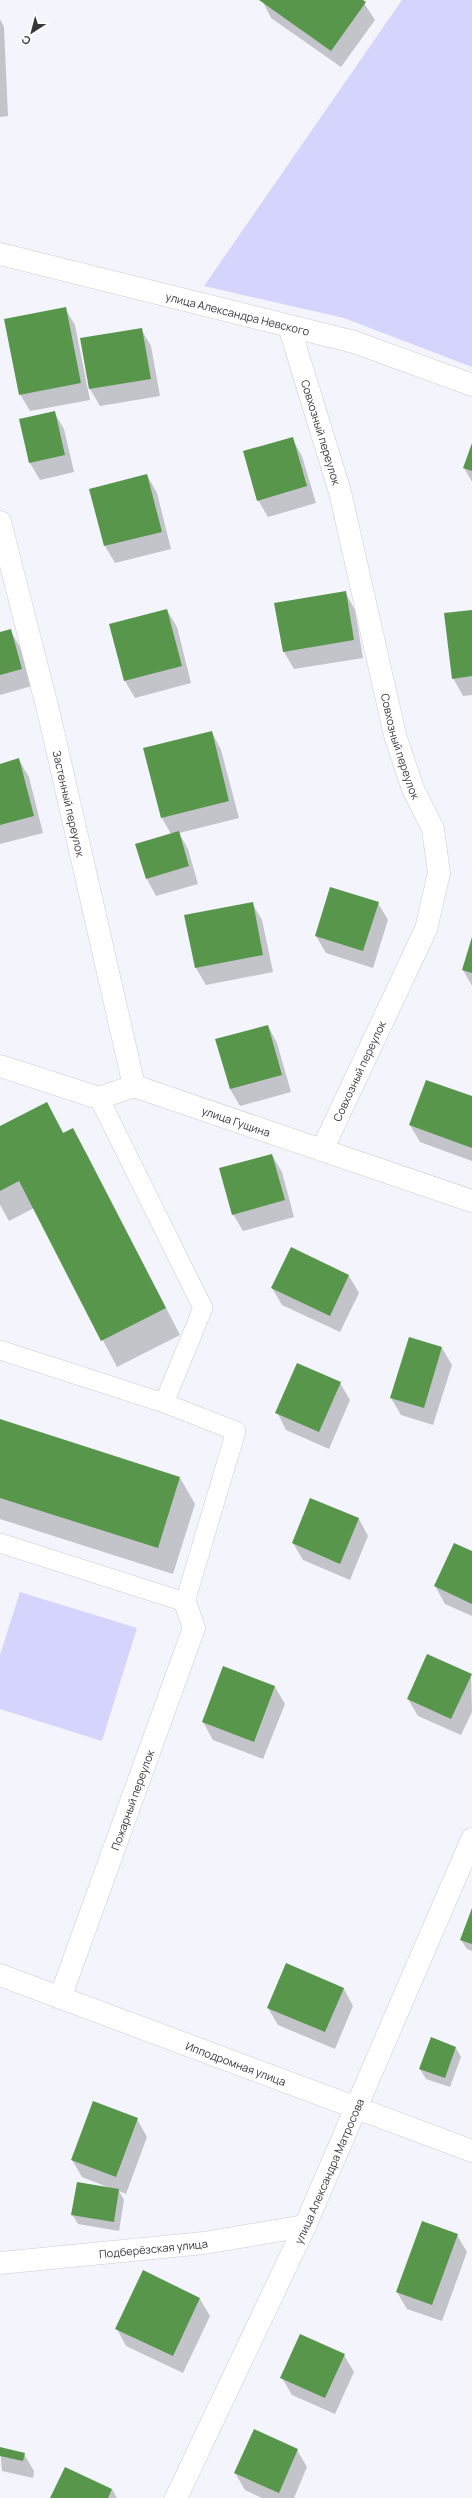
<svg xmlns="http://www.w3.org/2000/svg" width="472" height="2498" font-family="Manrope,sans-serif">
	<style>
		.green { fill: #d4d4fd }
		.shadow { fill: #0003 }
		.building { fill: #58974b }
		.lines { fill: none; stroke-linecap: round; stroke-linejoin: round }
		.service-casing { stroke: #cbcbd6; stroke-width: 20 }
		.minor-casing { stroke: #cbcbd6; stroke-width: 23 }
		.secondary-casing { stroke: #cbcbd6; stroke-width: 23 }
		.service { stroke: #fff; stroke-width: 19 }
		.minor { stroke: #fff; stroke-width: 22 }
		.secondary { stroke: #fff; stroke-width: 22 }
		.labels { text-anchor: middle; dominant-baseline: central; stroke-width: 4; stroke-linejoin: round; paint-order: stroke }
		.street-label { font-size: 11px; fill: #36363b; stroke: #fff }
	</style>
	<rect width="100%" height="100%" fill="#f4f4fd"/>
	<path class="green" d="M402,0h70v367l-128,-49 -140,-32z
		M20,1592l117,36 -35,113 -102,-32v-54z"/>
	<path class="shadow" d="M262,0h100l13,20 -34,47 -70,-49z
		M0,19l4,8 4,89 -8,1z
		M65,308l10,17 15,75 -60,11 -10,-17z
		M141,329l10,17 9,50 -60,10 -10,-17 -8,-50z
		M54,412l10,17 10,43 -34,8 -10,-17 -10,-43z
		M292,438l10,18 14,47 -48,14 -10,-17z
		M472,446v36l-8,-14z
		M147,475l10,18 14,56 -56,14 -10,-17 -15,-56z
		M345,592l10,18 8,48 -69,11 -10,-17 -9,-48z
		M167,610l10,17 14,56 -56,15 -10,-17 -15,-56z
		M472,611v84l-9,1 -10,-18z
		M10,630l10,17 12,39 -32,9v-62z
		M212,732l9,18 18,68 -60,15 9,16 10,35 -42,12 -9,-17 24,-45 -9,-16z
		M19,760l10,17 14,56 -43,11v-79z
		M252,903l10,17 11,52 -67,13 -10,-17 -10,-52z
		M378,903l10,17 -15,48 -47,-15 -10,-17z
		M472,939v47l-9,-16z
		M268,1026l9,17 14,49 -51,14 -10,-17 -13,-49z
		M472,1097v64l-52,-19 -10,-17z
		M47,1103l17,31 9,-5 15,27 92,179 -63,32 -83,-159 -25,13 -9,-16v-78z
		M272,1155l10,17 12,45 -51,14 -10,-17z
		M349,1276l10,17 -19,39 -58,-27 -10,-17z
		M442,1348l10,17 -19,60 -32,-10 -10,-17z
		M340,1383l10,17 -21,49 -43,-19 -9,-18z
		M0,1420l180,58 15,26 -22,70 -173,-55z
		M311,1500l48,19 9,17 -18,44 -47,-20 -10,-17z
		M455,1545l17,8v63l-27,-12 -10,-18z
		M224,1667l51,20 10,17 -22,55 -50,-19 -10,-18z
		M471,1675l1,37 -11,23 -43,-19 -10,-17z
		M472,1910v41l-5,-2 -6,-9z
		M344,1989l9,17 -18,43 -57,-24 -10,-17z
		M456,2048l5,9 -11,30 -24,-8 -6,-10z
		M137,2119l10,18 -21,57 -7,-3 5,9 -5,31 -41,-7 -6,-10 38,-26 -28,-11 -10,-17z
		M457,2235l10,17 -25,69 -35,-12 -10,-17z
		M200,2299l10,17 -27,57 -57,-27 -9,-17z
		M344,2355l10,17 -19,42 -43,-19 -10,-17z
		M0,2448l24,6 10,17 -1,7 -31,-7z
		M297,2450l10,17 -13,31h-32l-17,-8 -10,-17z
		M112,2489l5,9h-66z"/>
	<path class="building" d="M259,0h104l3,2 -35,49z
		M66,307l15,76 -62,12 -15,-76z
		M142,328l9,51 -62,10 -9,-51z
		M55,411l10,44 -36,8 -10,-44z
		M293,437l14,49 -50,15 -14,-50z
		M472,443v28l-9,-3z
		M147,474l15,58 -58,14 -15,-57z
		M346,591l8,49 -71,12 -9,-49z
		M167,609l15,57 -58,15 -15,-57z
		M472,610v66l-20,3 -8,-66z
		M11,629l11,40 -22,6v-43z
		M212,731l17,70 -68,17 -18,-70z
		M19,758l15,58 -34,9v-61z
		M179,831l10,35 -43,13 -11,-35z
		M330,887l49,15 -16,49 -48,-15z
		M253,902l10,53 -68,13 -11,-53z
		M472,937v36l-10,-3z
		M268,1025l14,50 -52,14 -15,-50z
		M426,1080l46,16v52l-63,-23z
		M47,1102l16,31 10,-5 93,180 -65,33 -82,-160 -19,10v-65z
		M272,1154l13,46 -53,15 -13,-47z
		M291,1247l58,28 -19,41 -59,-28z
		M409,1337l33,10 -18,61 -34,-10z
		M297,1363l44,19 -22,50 -44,-19z
		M0,1419l180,58 -22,71 -158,-50z
		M310,1498l49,20 -19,46 -48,-21z
		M454,1543l18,8v53l-38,-18z
		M427,1654l45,20 -21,45 -44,-20z
		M223,1666l52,20 -21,56 -52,-20z
		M472,1908v36l-12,-4z
		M286,1963l58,25 -19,44 -58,-24z
		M431,2037l25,10 -11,31 -26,-9z
		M93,2101l45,17 -22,59 -45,-17z
		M77,2182l42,7 -5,33 -43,-7z
		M422,2221l36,13 -26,71 -36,-13z
		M143,2270l57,28 -27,58 -58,-27z
		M300,2334l45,20 -20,44 -45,-20z
		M254,2429l44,20 -19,44 -45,-20z
		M0,2447l25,6 -2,8 -23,-5z
		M65,2467l47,22 -4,9h-58z"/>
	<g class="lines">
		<g class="service-casing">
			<path id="service" d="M0,1350l164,53 39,-95 -104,-210
				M0,1543l185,59 51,-171 -72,-28"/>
		</g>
		<g class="minor-casing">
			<g id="minor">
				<path id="s1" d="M0,254l354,88 118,43"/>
				<path id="s2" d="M289,326l51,166 55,243 18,54 20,40 6,44 -13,56 -104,221"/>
				<path id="s3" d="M0,522l49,192 85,372"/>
				<path id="s4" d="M0,1066l99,32 35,-12 338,115"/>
				<path id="s5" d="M60,1998l134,-370 -9,-26"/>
				<path id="s6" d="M0,2263l204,-20 101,-17"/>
				<path id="s7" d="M176,2498l129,-272 167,-387"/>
			</g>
		</g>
		<g class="secondary-casing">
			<g id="secondary">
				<path id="s8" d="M0,1975l472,176"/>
			</g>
		</g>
		<use href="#service" class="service"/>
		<use href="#minor" class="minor"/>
		<use href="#secondary" class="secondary"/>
	</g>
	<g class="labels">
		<g class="street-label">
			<text stroke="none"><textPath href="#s1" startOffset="245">улица Александра Невского</textPath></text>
			<text stroke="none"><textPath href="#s2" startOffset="111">Совхозный переулок</textPath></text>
			<text stroke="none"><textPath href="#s2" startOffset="435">Совхозный переулок</textPath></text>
			<text stroke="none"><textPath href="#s3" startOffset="290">Застенный переулок</textPath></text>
			<text transform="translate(359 1071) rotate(-65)">Совхозный переулок</text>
			<text stroke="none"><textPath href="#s4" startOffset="249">улица Гущина</textPath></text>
			<text stroke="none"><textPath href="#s5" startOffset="211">Пожарный переулок</textPath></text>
			<text stroke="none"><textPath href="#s8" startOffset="252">Ипподромная улица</textPath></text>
			<text stroke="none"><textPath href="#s7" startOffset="361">улица Александра Матросова</textPath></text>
			<text stroke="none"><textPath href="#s6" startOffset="154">Подберёзская улица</textPath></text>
		</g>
	</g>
	<g transform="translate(32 32) rotate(216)" stroke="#ffffff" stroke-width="3" paint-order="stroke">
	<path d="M0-3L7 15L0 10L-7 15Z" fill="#36363b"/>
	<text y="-6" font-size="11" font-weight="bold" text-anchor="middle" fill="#36363b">С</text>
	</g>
</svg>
